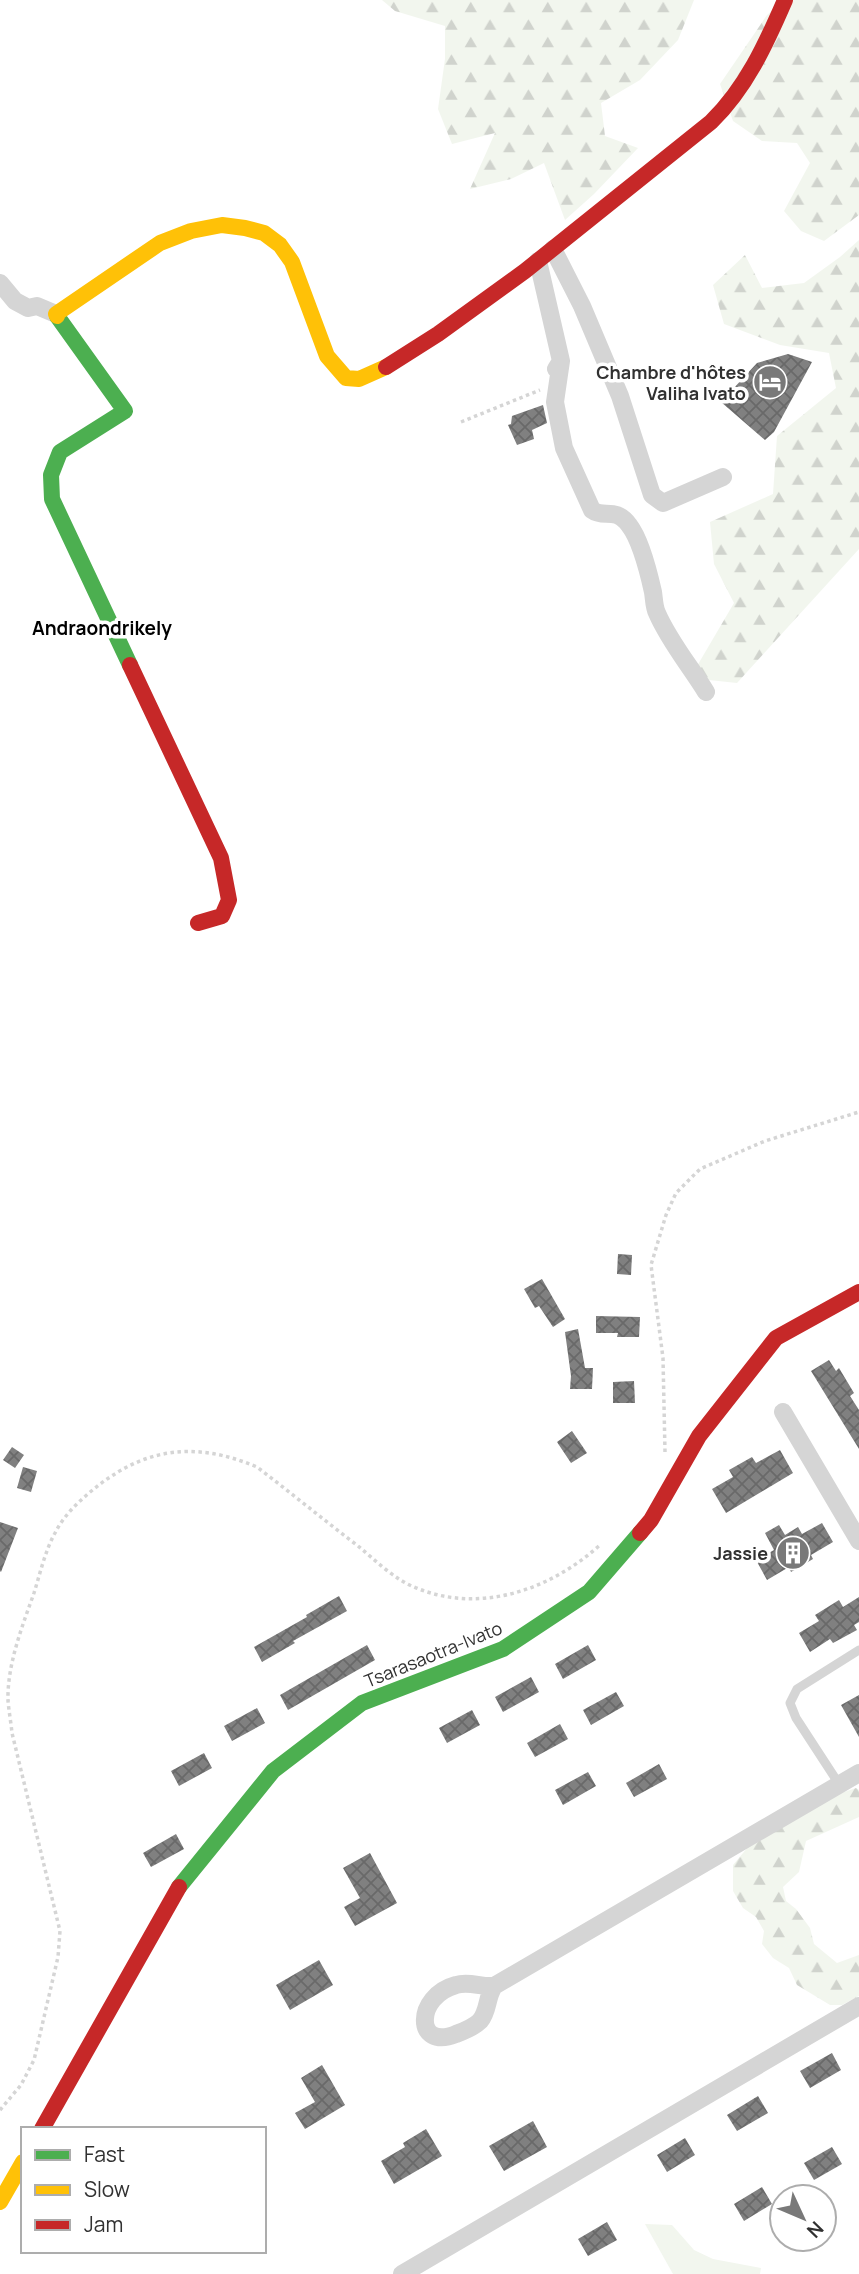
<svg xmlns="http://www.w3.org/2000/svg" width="859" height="2274" font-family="Manrope,sans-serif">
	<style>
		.green { fill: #f2f6ee }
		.forest { fill: url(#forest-firs) }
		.building { fill: url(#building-cross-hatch) }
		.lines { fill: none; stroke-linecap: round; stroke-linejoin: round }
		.path { stroke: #d5d5d5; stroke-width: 3.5; stroke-dasharray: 3.5 3.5; stroke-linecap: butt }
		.lane { stroke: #d5d5d5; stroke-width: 9 }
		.street { stroke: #d5d5d5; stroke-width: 18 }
		.fast { stroke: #4caf50; stroke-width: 16 }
		.slow { stroke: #ffc107; stroke-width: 16 }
		.jam { stroke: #c62828; stroke-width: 16 }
		.labels { text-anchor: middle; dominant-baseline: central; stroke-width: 7; stroke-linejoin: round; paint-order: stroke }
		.poi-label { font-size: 18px; font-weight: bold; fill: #313131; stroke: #fff; text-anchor: end }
		.street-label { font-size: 18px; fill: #313131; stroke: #fff }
		.neighbourhood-label { font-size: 19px; font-weight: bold; fill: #000; stroke: #fff }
	</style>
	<defs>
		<pattern id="forest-firs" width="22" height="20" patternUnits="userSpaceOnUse" patternTransform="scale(1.75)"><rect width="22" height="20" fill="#f2f6ee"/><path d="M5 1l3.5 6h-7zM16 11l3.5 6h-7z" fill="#d0d3cd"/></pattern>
		<pattern id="building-cross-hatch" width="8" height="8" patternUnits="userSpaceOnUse" patternTransform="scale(1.75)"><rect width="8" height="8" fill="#808080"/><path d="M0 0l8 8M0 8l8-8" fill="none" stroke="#696969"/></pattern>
	</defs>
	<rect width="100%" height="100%" fill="#fff"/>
	<path class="green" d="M645,2224l27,1 22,25 19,9 48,9 -1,6h-87z"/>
	<path class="forest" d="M382,0h312l-16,40 -38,40 -39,23 4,33 33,12 -44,46 -29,26 -21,-57 -33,16 -41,10 25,-56 -43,11 -14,-35 7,-50v-33l-50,-15z
		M785,0h74v215l-35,26 -23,-10 -17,-20 26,-48 -13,-20 -35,-2 -29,-20 -13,-37 47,-69z
		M859,240v309l-122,134 -47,-5 44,-75 -20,-39 -4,-42 63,-28 4,-58 59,-48 -7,-35 -49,-8 -56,-21 -11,-39 32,-30 17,33 42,-5 36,-26z
		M856,1788l3,2v27l-53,24 -7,31 -16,15 3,14 10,8 14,19 4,16 23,19 22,-8v41l-17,9h-12l-33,-20 -8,-17 -16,-10 -11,-14 2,-13 -8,-14 -13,-9 -10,-17v-26l15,-18 84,-51z"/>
	<path class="building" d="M788,354l24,8 -38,70 -9,8 -44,-38 36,-39z
		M543,405l4,18 -15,7 2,9 -17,6 -9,-20 3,-1 1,-8z
		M618,1254l14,1 -1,20 -14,-1z
		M542,1279l23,40 -12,8 -14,-21 -4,2 -11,-19z
		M596,1316l44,1 -1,20h-22l1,-4h-22z
		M578,1329l7,39h8l-1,21h-22l1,-13 -6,-44z
		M829,1360l7,11 3,-3 15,25 -4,3 9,14v39l-48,-78z
		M634,1381l1,22h-22v-21z
		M572,1431l15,22 -16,10 -14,-21z
		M12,1447l12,8 -9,13 -12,-8z
		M780,1450l13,23 -67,40 -14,-24 21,-12 -4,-7 23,-13 4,6z
		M23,1467l14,4 -6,21 -14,-4z
		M0,1522l18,6 -17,44 -1,-1z
		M822,1523l11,19 -22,13 2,4 -22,13 -2,-5 -22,13 -11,-20 18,-10 -9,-17 14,-8 6,10 13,-8 4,7z
		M339,1596l8,15 -54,30 2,2 -33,19 -8,-15 53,-30 -1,-2z
		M859,1597v25l-5,3 3,5 -24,13 -3,-4 -20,13 -11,-19 20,-12 -4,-6 24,-15 4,7z
		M367,1645l8,15 -87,50 -8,-15z
		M588,1645l8,15 -33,19 -8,-15z
		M531,1677l8,15 -36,20 -8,-15z
		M616,1692l8,14 -33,19 -8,-15z
		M859,1695v42l-18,-32z
		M257,1708l8,15 -33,18 -8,-15z
		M472,1710l8,15 -33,18 -8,-15z
		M560,1724l8,15 -33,18 -8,-14z
		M204,1753l8,15 -33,18 -8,-15z
		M659,1764l8,15 -33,18 -8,-14z
		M588,1772l8,14 -33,19 -8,-15z
		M176,1834l8,15 -33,18 -8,-14z
		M370,1853l27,50 -42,23 -11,-19 16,-9 -17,-30z
		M319,1960l14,25 -43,25 -14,-25z
		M832,2053l9,17 -31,18 -10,-17z
		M322,2065l23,40 -40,24 -10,-16 20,-11 -14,-24z
		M758,2096l10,17 -31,18 -10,-16z
		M533,2121l14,26 -43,24 -15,-25z
		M426,2129l16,27 -48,28 -13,-23 24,-14 -2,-4z
		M685,2138l10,17 -28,17 -10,-17z
		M832,2147l10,17 -28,16 -10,-17z
		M762,2187l10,17 -28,17 -10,-17z
		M607,2222l10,18 -29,16 -10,-17z"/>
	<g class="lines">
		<path class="path" d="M461,422l79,-32
			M665,1452l-2,-94 -12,-93 15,-50 10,-22 24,-24 65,-28 94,-29
			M0,2110l21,-25 13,-25 24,-103 2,-26 -48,-198c-1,-10 -3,-21 -4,-32 -1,-36 14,-74 26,-108 6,-19 11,-42 21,-60 8,-16 21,-29 34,-40 53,-45 104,-53 168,-26 34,26 67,53 101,79 17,14 36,33 56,41 65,28 137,3 187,-43"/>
		<path class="lane" d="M839,1784l-43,-66 -6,-15 7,-14 62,-39"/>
		<path class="street" d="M553,249l29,57 38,90 32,99 11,8 60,-26
			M538,261l23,100 -5,8
			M0,283l15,18 13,7 9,-2 19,8
			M561,361l-6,41 9,46 28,62c12,9 23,-4 37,15 11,14 20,49 24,67 1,6 1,15 4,21 12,28 33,53 49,79
			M783,1412l76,129
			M494,1986c-8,12 -5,24 -14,35 -6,6 -16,10 -24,13 -42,17 -41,-38 0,-49 13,-4 24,2 38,1l365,-213
			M402,2274l457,-268"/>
		<path class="fast" d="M57,316l68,95 -65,41 -9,23 1,24 78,166
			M179,1887l94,-116 89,-68 141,-54 86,-57 51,-59"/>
		<path class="slow" d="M57,316l-1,-2 104,-71 31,-12 31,-6 23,3 19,5 16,12 12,17 35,94 19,22 13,1 27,-12
			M0,2202l23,-40"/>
		<path class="jam" d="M386,367l52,-33 87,-63 186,-149c35,-34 55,-78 74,-122
			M130,665l91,193 8,42 -7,16 -24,7
			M640,1533l11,-13 48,-84 77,-98 83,-46
			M42,2129l137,-242"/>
	</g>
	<defs>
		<g id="hotel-disc" transform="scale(1.75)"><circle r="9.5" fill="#797979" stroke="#fff"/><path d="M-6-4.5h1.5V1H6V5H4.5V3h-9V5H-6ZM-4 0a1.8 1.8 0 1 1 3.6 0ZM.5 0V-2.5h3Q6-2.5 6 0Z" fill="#fff"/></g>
		<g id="building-disc" transform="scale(1.75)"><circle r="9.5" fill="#797979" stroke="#fff"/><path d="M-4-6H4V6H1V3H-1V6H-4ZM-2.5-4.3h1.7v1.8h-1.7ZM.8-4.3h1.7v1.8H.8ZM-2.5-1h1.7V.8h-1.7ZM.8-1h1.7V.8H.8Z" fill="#fff"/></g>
	</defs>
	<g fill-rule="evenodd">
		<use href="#hotel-disc" x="770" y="382"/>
		<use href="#building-disc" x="793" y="1553"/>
	</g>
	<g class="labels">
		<g class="poi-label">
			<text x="746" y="372">Chambre d'hôtes<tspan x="746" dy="21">Valiha Ivato</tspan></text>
			<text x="768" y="1553">Jassie</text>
		</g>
		<g class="street-label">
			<text transform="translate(433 1654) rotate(-22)">Tsarasaotra-Ivato</text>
		</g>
		<g class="neighbourhood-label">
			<text x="102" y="628">Andraondrikely</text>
		</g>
	</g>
	<rect x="21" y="2127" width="245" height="126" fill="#ffffff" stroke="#adadad" stroke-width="2"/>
	<rect x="35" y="2150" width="35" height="10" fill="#4caf50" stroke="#adadad" stroke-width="2"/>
	<text x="84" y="2162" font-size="21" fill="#313131">Fast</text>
	<rect x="35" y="2185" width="35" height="10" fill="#ffc107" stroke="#adadad" stroke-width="2"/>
	<text x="84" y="2197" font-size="21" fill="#313131">Slow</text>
	<rect x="35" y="2220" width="35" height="10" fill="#c62828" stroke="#adadad" stroke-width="2"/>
	<text x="84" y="2232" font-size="21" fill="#313131">Jam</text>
	<g transform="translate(803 2218) rotate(134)"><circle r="33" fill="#ffffff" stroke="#adadad" stroke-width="2"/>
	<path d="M0-5L12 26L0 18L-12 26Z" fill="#797979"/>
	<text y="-10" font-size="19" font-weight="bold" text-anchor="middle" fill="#313131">N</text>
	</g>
</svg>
